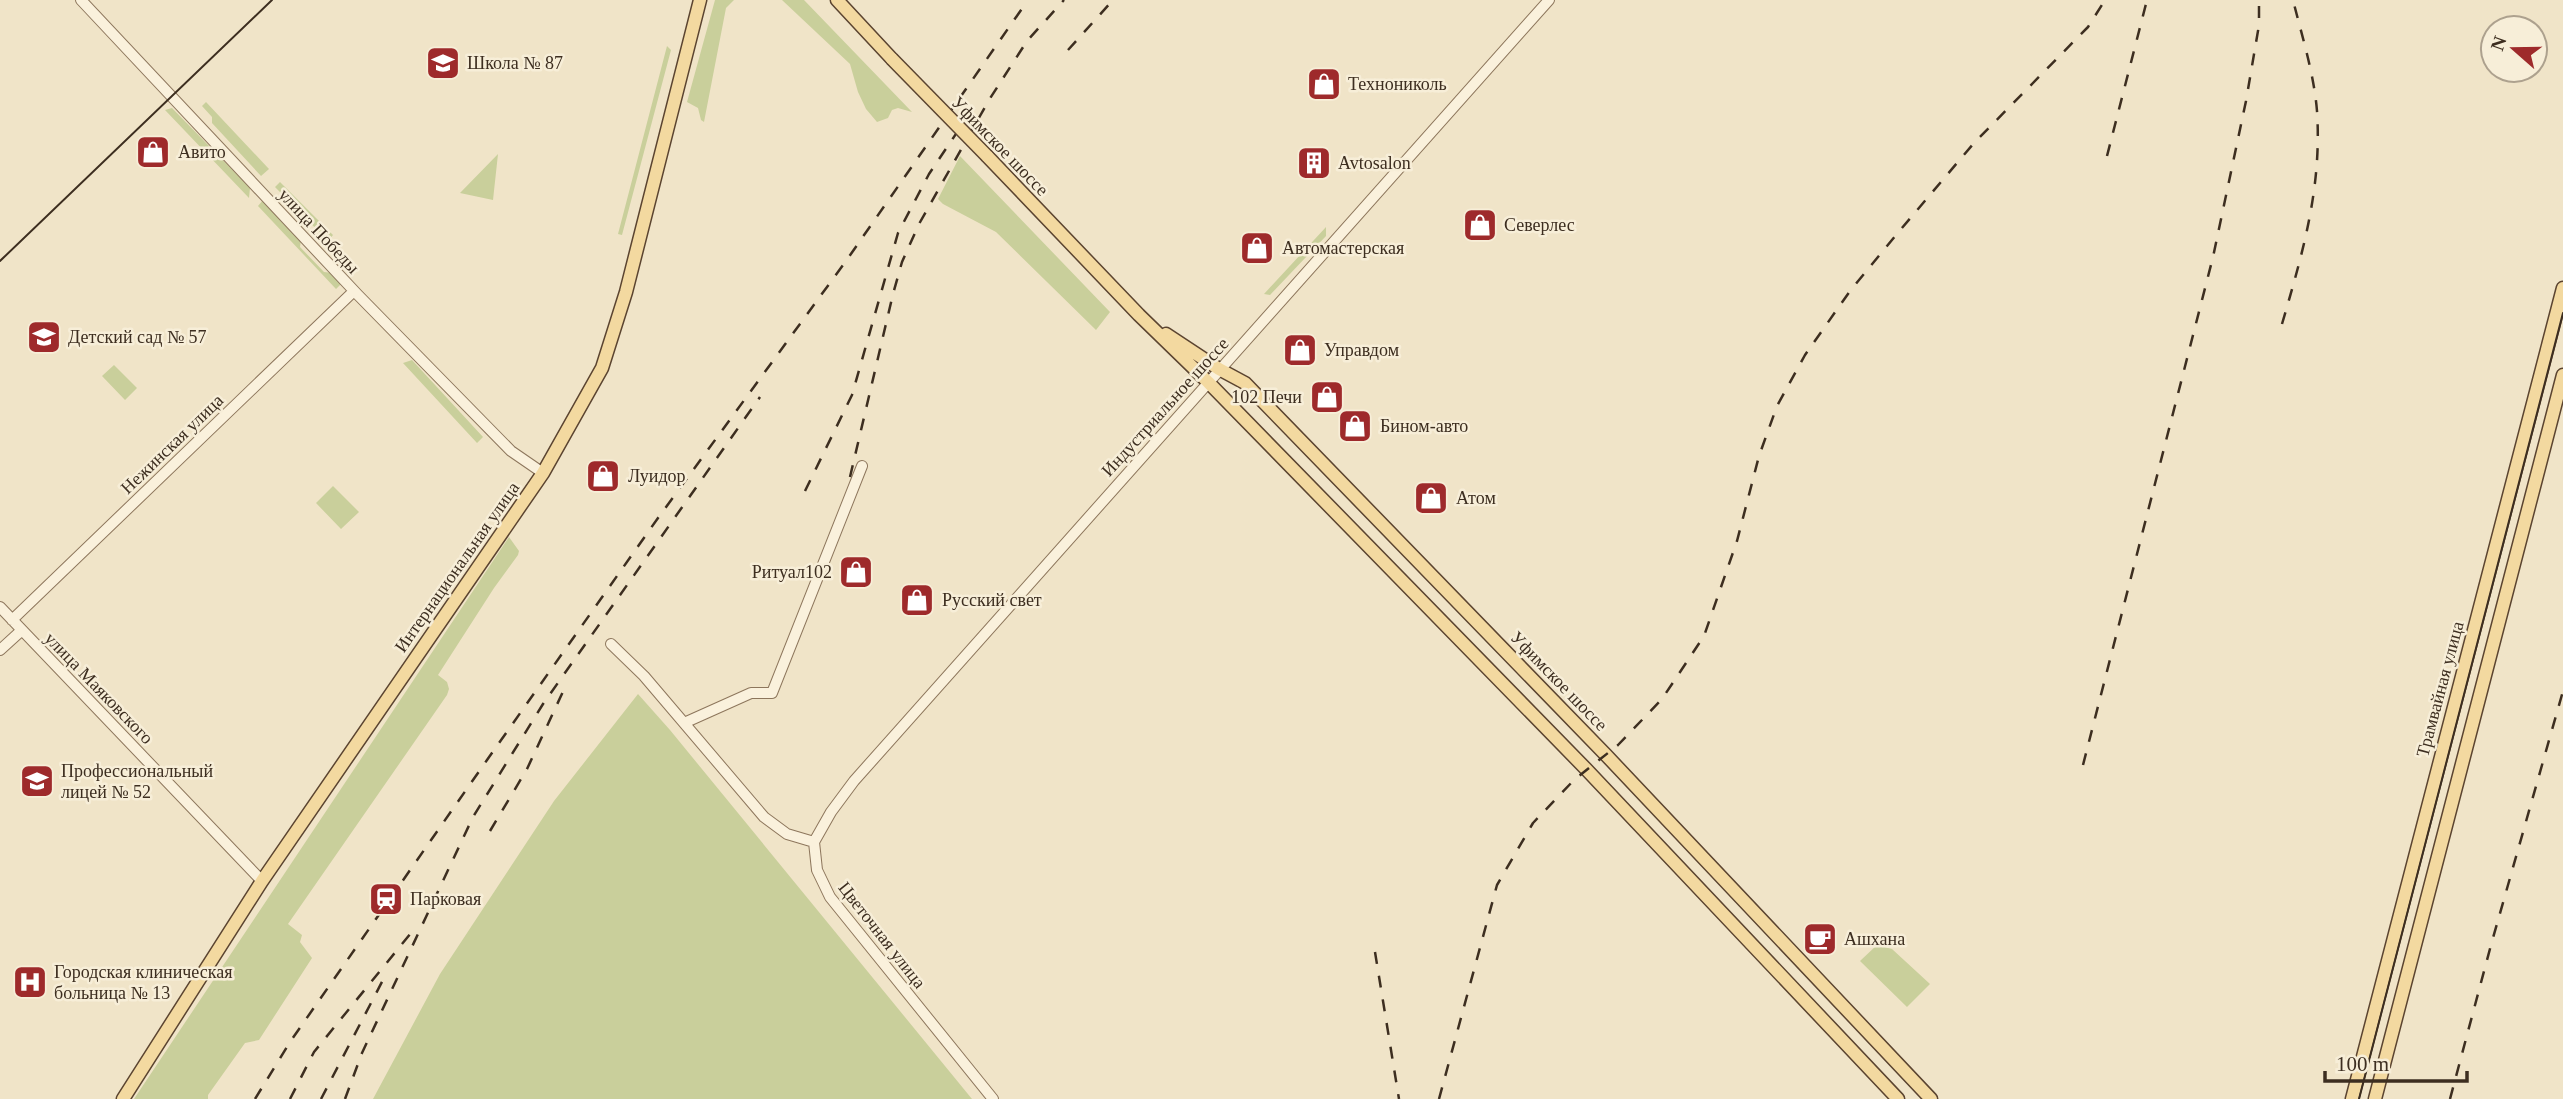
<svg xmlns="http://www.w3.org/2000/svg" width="2563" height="1099" font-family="'Times New Roman',serif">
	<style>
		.green { fill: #c9cf9b }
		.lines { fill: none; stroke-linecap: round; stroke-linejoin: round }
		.minor-casing { stroke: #8d765c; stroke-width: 12 }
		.major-casing { stroke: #5b4430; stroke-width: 15 }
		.minor { stroke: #faf1dc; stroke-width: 10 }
		.major { stroke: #f3d9a0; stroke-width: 12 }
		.tram { stroke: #3d2e20; stroke-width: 2 }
		.rail { stroke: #3d2e20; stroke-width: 2.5; stroke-dasharray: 12 12; stroke-linecap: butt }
		.major-bridge-casing { stroke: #5b4430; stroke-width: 15; stroke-linecap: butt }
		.major-bridge { stroke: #f3d9a0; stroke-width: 12 }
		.labels { text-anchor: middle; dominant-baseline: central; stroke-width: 5; stroke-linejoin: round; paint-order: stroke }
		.poi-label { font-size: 18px; fill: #3d2e20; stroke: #f7eed8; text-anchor: start }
		.street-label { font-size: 18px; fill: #3d2e20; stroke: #f7eed8 }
	</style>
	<rect width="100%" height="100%" fill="#f0e4c8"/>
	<path class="green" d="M715,0h19l-8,8 -22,114 -3,-2 -3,-12 -11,-6z
		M782,0h22l108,112 -14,-4 -6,2 -4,8 -11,4 -11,-13 -8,-17 -8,-28z
		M667,46l4,4 -49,185 -4,-1z
		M206,102l63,67 -8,7 -49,-53v-6l-10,-11z
		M172,108l78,80 -1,10 -84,-88z
		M498,154l-5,46 -33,-7z
		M960,156l150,156 -14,18 -100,-98 -53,-28 -5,-5z
		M280,182l53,53 -5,6 -53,-54z
		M263,200l38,40 -1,7 24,25 9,1 9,10 -6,6 -78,-83z
		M1326,227v9l-56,59 -6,-1z
		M412,360l71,77 -6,6 -74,-80z
		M114,365l23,23 -12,12 -23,-24z
		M333,486l26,26 -18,17 -25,-26z
		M509,537l10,14 -1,4 -24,33 -56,87 9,7 2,7 -2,6 -159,229 14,11 -2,7 12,16 -53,82 -14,3 -37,52v4h-74z
		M638,694l32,36 302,369h-599l67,-125 114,-173z
		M1877,945l15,4 38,35 -23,23 -47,-46z"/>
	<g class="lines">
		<g class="minor-casing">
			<path id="minor" d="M81,0l277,295 153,156 32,22
				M0,607l262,274
				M12,620l342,-329
				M611,644l33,32 120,141 23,17 27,8
				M0,650l22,-20
				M684,723l67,-30h21l90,-227
				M814,842l17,-30 23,-31 695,-781
				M814,842l3,28 13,27 163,202"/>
		</g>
		<g class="major-casing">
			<path id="major" d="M837,0l55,59
				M987,156l152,159 69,67 378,387 312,330
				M1166,334l53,35 26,14 361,372 325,344
				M123,1099l139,-218 281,-408 59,-105 24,-76 74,-292
				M2352,1099l211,-811
				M2375,1099l188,-724"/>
		</g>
		<use href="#minor" class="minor"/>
		<use href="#major" class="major"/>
		<path class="tram" d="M0,261l272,-261
			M2359,1099l204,-786"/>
		<path class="rail" d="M1068,50l45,-50
			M2107,156l40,-156
			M2282,324c21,-72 40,-137 35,-213 -3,-37 -15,-75 -24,-111
			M850,477l43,-183 9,-32 17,-38 70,-124 38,-59 37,-41
			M805,491l47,-96 46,-162 31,-59 41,-61
			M2083,765l130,-508 33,-156 13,-76v-25
			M490,831l37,-62 40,-86
			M1375,952l24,147
			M255,1099l35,-57 197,-282 171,-242 188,-257 182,-261
			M290,1099l24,-47 97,-119
			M321,1099l63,-121
			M345,1099l17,-46 111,-236 70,-113 217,-307
			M1439,1099l58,-214 36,-62 41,-43 44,-35 44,-46 42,-63 33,-95 22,-85 18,-50 28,-51 45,-64 46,-56 78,-92 114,-116 17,-27
			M2450,1099l41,-154 72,-254"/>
		<g class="major-bridge-casing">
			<path id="major-bridge" d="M892,59l95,97"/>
		</g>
		<use href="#major-bridge" class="major-bridge"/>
	</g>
	<defs>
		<g id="school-square" transform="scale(1.75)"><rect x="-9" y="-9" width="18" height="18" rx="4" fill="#9e2a2b" stroke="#f7eed8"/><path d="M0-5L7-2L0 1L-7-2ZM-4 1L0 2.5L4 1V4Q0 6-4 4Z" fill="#fff"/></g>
		<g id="shop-square" transform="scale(1.75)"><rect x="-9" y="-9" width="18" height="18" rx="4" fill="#9e2a2b" stroke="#f7eed8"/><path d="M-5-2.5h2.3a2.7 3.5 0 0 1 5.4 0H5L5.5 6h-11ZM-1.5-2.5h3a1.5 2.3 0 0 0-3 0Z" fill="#fff"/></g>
		<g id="building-square" transform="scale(1.75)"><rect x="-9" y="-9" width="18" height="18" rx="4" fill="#9e2a2b" stroke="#f7eed8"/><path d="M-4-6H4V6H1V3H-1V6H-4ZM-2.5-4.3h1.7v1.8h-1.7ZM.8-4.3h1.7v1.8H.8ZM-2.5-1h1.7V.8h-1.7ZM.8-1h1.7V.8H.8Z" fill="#fff"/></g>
		<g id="university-square" transform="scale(1.75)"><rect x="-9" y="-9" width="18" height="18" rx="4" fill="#9e2a2b" stroke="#f7eed8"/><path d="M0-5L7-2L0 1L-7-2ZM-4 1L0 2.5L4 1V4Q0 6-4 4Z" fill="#fff"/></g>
		<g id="station-square" transform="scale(1.75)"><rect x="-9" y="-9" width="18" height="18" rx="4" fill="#9e2a2b" stroke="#f7eed8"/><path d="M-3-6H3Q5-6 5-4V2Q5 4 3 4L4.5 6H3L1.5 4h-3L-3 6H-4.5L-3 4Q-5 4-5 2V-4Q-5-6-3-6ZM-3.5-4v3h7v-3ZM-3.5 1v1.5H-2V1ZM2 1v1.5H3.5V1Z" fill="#fff"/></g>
		<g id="cafe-square" transform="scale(1.75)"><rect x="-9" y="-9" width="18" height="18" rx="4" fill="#9e2a2b" stroke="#f7eed8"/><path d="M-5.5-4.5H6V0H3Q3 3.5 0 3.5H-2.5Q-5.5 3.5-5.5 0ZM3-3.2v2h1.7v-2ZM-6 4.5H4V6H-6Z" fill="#fff"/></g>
		<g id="hospital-square" transform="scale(1.75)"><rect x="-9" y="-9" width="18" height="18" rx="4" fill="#9e2a2b" stroke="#f7eed8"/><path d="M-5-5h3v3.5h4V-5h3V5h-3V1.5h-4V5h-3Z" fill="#fff"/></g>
	</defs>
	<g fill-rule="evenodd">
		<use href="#school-square" x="443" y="63"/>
		<use href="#shop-square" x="1324" y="84"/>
		<use href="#shop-square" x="153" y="152"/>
		<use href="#building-square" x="1314" y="163"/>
		<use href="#shop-square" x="1480" y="225"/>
		<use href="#shop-square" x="1257" y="248"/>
		<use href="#school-square" x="44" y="337"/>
		<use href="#shop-square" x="1300" y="350"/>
		<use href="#shop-square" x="1327" y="397"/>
		<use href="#shop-square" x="1355" y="426"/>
		<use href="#shop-square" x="603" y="476"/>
		<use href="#shop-square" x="1431" y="498"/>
		<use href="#shop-square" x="856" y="572"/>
		<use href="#shop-square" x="917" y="600"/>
		<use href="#university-square" x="37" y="781"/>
		<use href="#station-square" x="386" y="899"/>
		<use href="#cafe-square" x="1820" y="939"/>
		<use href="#hospital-square" x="30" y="982"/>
	</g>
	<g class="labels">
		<g class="poi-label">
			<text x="467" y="63">Школа № 87</text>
			<text x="1348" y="84">Технониколь</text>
			<text x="178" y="152">Авито</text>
			<text x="1338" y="163">Avtosalon</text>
			<text x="1504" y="225">Северлес</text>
			<text x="1282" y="248">Автомастерская</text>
			<text x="68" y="337">Детский сад № 57</text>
			<text x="1324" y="350">Управдом</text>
			<text x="1302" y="397" text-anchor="end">102 Печи</text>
			<text x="1380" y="426">Бином-авто</text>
			<text x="628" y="476">Луидор</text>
			<text x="1456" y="498">Атом</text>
			<text x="832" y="572" text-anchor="end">Ритуал102</text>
			<text x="942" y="600">Русский свет</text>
			<text x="61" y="771">Профессиональный<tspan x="61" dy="21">лицей № 52</tspan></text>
			<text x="410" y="899">Парковая</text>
			<text x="1844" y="939">Ашхана</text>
			<text x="54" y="972">Городская клиническая<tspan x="54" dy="21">больница № 13</tspan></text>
		</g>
		<g class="street-label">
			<text transform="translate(1000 146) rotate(46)">Уфимское шоссе</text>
			<text transform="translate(319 231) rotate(47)">улица Победы</text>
			<text transform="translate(1165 407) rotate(-48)">Индустриальное шоссе</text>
			<text transform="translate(172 444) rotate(-44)">Нежинская улица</text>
			<text transform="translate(457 567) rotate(-55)">Интернациональная улица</text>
			<text transform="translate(1559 681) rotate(46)">Уфимское шоссе</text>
			<text transform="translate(99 688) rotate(46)">улица Маяковского</text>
			<text transform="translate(2440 689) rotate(-75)">Трамвайная улица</text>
			<text transform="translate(882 935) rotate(52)">Цветочная улица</text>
		</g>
	</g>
	<g transform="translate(2514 49) rotate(290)"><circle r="33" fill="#f7eed8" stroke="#ada18e" stroke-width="2"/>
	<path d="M0-5L12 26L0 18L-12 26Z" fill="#9e2a2b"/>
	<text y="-10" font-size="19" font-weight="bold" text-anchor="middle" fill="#3d2e20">N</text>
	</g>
	<path d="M2325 1071v10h142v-10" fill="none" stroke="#3d2e20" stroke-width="3.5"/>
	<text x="2336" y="1071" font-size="21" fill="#3d2e20" stroke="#f7eed8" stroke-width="5" paint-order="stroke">100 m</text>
</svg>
